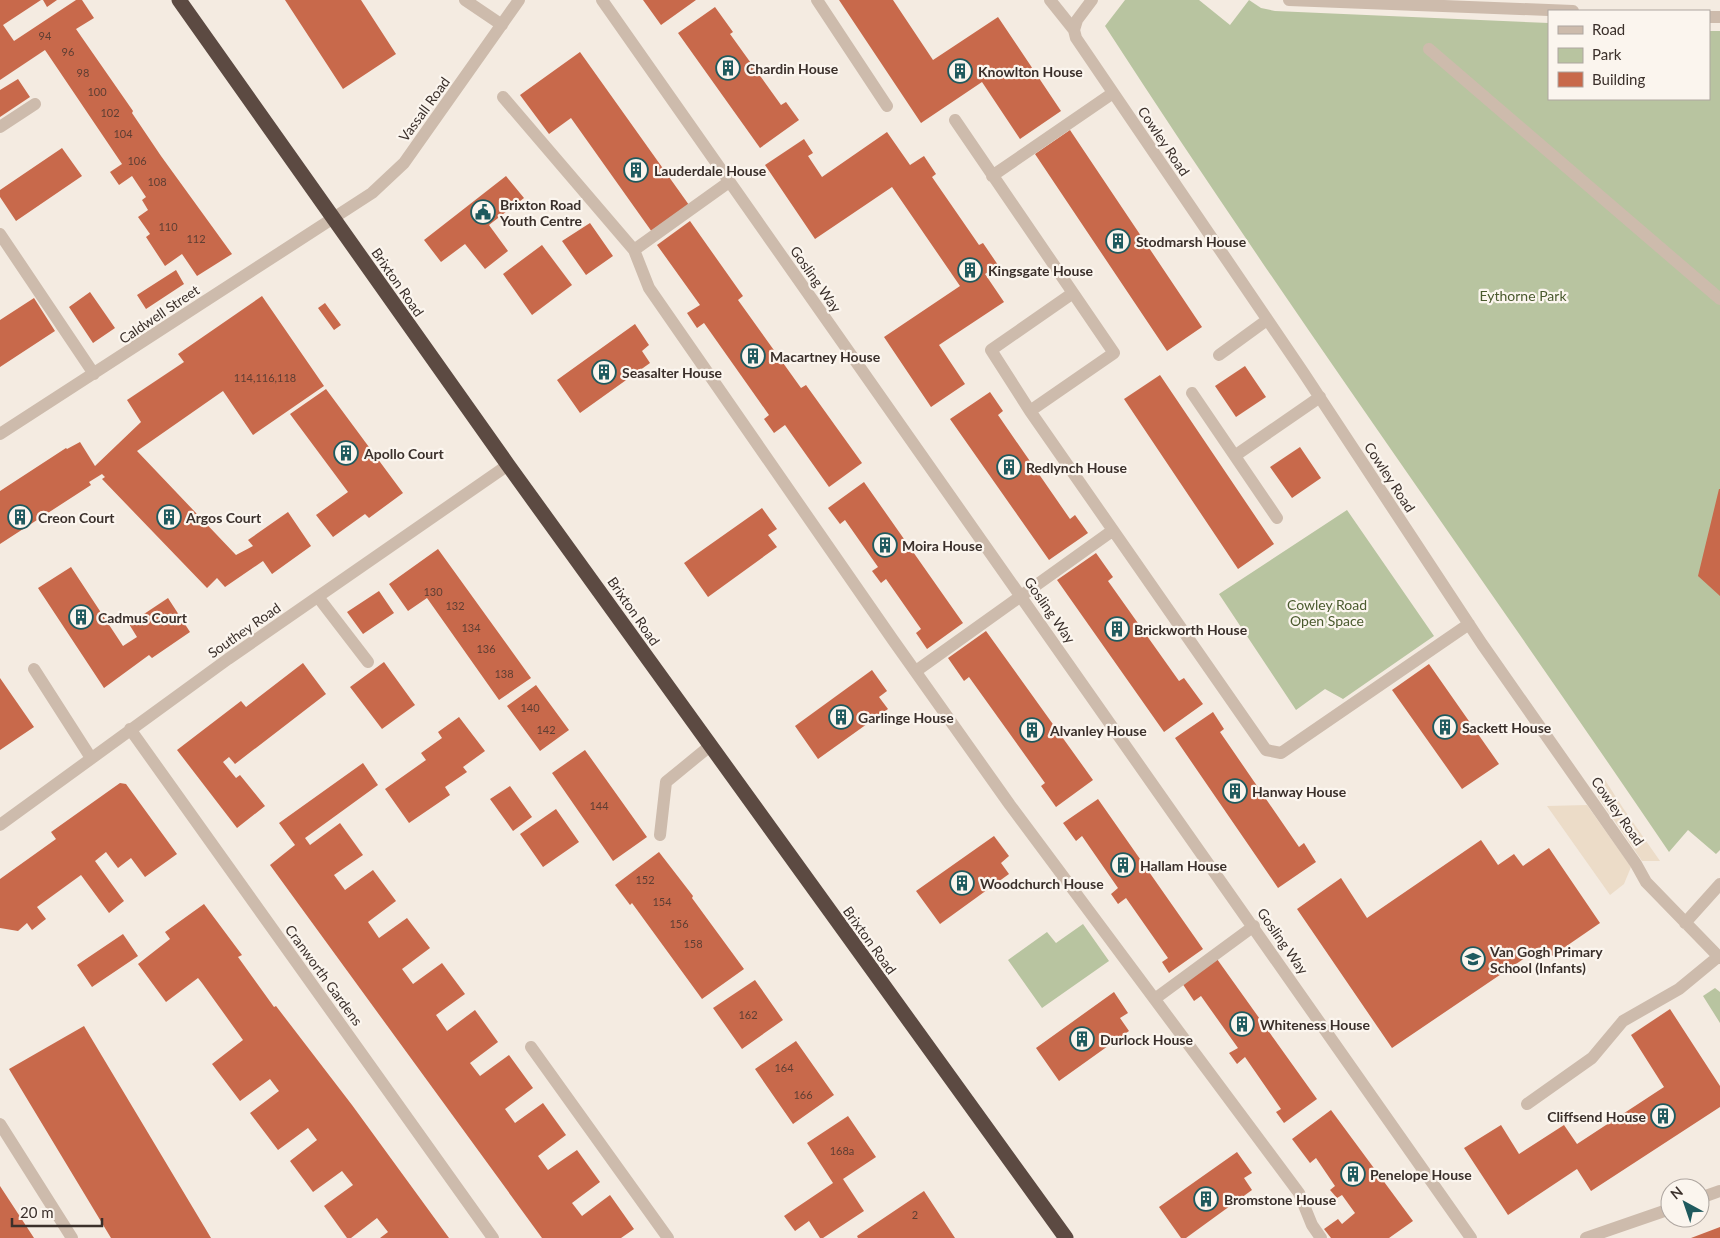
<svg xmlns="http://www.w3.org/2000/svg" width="1720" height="1238" font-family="Lato,sans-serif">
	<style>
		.green { fill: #b8c4a0 }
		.plaza { fill: #ecdcc8 }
		.building { fill: #c8694b }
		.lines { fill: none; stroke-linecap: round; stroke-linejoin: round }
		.minor { stroke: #cdbbac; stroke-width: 12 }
		.highway { stroke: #5c4a42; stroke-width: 15 }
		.labels { text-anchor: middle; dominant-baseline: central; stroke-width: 4.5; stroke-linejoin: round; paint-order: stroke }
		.number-label { font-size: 11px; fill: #5e3e33 }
		.poi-label { font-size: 14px; font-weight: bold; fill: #3b302b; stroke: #fbf5ee; text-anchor: start }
		.street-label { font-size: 14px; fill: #3b302b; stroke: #fbf5ee }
		.park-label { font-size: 14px; fill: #4a5a2e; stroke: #fbf5ee }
	</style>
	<rect width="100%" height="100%" fill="#f4ebe1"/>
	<path class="green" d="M1125,0h74l31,25 19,-25 12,8 14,3 274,12v76h160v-68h11v819l-4,4 -28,-24 -19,22c-187,-276 -383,-546 -564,-826z
		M1347,510l87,126 -91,63 -18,-10 -29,21 -77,-116z
		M1083,924l26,37 -67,47 -34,-48 39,-28 9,11z
		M1715,988l5,4v31l-17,-27z"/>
	<path class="plaza" d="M1605,780l18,28 37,53h-18l-44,-64z
		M1587,805l44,62 -7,17 -14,11 -63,-89z"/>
	<path class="building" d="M0,0h41l-38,25 11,16 62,-41h6l12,18 -18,11 57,82 -1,2 29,43 71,98 -35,22 -15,-22 -17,12 -19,-29 4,-3 -12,-17 10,-7 -6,-10 4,-3 -14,-21 -13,9 -9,-13 12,-8 -77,-114 -45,30z
		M43,0h14l-10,7z
		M285,0h76l35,54 -53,35z
		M643,0h53l-35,25z
		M839,0h54l40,60 65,-43 63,94 -41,28 -38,-57 -61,41z
		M715,7l18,25 -3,2 51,71 5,-3 13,18 -39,28 -82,-115z
		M580,52l109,153 -37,27 -81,-114 -22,16 -29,-39z
		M18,79l12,18 -30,20v-27z
		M1070,130l132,197 -35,24 -132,-197z
		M887,132l23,33 14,-9 12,18 -4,3 47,68 4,-2 15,22 -13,9 19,28 -65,43 26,39 -34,23 -47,-70 76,-51 -68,-99 -77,52 -50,-74 39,-26 9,14 -5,3 14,21z
		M62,148l20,28 -66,45 -16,-24v-7z
		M506,176l18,22 -35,27 19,26 -23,18 -20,-25 -24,18 -17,-22z
		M690,221l53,75 -5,4 63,88 5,-3 56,78 -33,24 -44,-62 -11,8 -10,-14 5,-4 -65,-92 -7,5 -10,-15 13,-8 -43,-60z
		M590,223l23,33 -27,19 -24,-34z
		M542,245l30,40 -40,30 -29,-41z
		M176,270l8,14 -38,25 -9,-14z
		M90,292l25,36 -22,15 -24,-36z
		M262,296l62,90 -71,49 -30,-44 -86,60 99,104 17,-9 -5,-6 40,-28 23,34 -39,28 -9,-13 -38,26 -8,-9 -10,10 -105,-109 3,-2 -3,-3 -13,8 2,3 -91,59v-53l66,-43 1,1 13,-7 15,24 46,-44 -14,-22 57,-38 -6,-8z
		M34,298l21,33 -55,36v-47z
		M325,303l16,22 -7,5 -16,-22z
		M635,324l14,21 -7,6 8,12 -70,50 -23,-33z
		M1245,366l21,31 -30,20 -21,-31z
		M1160,375l114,169 -36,25 -114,-170z
		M326,389l77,104 -34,25 -4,-4 -32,23 -17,-22 32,-23 -58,-78z
		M990,392l13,19 -5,4 72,104 5,-4 13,18 -39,27 -99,-141z
		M1300,447l21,31 -29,20 -22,-31z
		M864,482l99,141 -36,26 -11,-16 5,-4 -35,-50 -5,4 -9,-12 6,-4 -33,-47 -5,4 -12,-16z
		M1719,489h1v107l-22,-20z
		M762,508l15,21 -9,6 9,12 -69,50 -24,-34z
		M438,549l93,129 -32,22 -72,-102 -19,13 -19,-27z
		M1096,553l17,24 -5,4 71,100 5,-3 19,26 -39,28 -107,-152z
		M71,567l52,79 14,-9 -8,-13 39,-26 22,34 -38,26 -3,-3 -45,33 -66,-100z
		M379,591l15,22 -31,21 -16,-22z
		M986,631l107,149 -37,27 -15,-21 4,-3 -76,-106 -5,4 -16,-23z
		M384,662l31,43 -33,24 -32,-42z
		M303,663l23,31 -91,70 -6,-7 -6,5 13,16 4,-3 25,31 -28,22 -60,-78 64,-49 5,6z
		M1429,664l70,100 -37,25 -70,-99z
		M872,670l15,21 -8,6 9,12 -70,50 -23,-33z
		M0,678l34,49 -34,23z
		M536,685l33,45 -29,21 -33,-45z
		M1213,712l11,17 -4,3 79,115 5,-4 12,19 -38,26 -103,-150z
		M459,717l26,34 -22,16 4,5 -22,15 5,8 -41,28 -24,-34 41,-29 -5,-7 21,-15 -4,-6z
		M585,750l62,87 -34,24 -61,-88z
		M363,763l15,22 -73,53 5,7 30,-22 23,32 -29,20 11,15 28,-20 23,31 -28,21 11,16 28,-20 23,30 -28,21 11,15 29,-21 23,31 -29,21 11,16 28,-21 23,32 -28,21 10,13 29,-21 24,33 -28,21 10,14 28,-20 23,32 -28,21 10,14 29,-20 23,32 -28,21 10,13 28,-21 24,34 -13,9h-79l-272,-373 25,-20 -16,-22z
		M120,783l6,1 51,70 -32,23 -14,-19 -13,10 -12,-16 -11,9 29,40 -15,12 -28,-38 -44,32 9,12 -14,11 -5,-7 -9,8 -18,-3v-49l56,-40 -5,-7z
		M510,786l22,31 -19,14 -23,-32z
		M1098,799l105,150 -34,24 -7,-11 6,-4 -42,-60 -8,6 -7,-10 7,-6 -36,-52 -6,5 -13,-18z
		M556,809l23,33 -36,25 -23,-33z
		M994,836l15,20 -8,7 8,11 -69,50 -24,-33z
		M1481,840l17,25 16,-11 9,12 26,-18 51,75 -48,33 -8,-11 -152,103 -95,-139 44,-31 26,40z
		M659,852l34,44 -1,2 52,71 -42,30 -70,-96 -2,2 -15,-20z
		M204,904l38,51 -4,2 36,50 2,-1 76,99 97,133h-69l8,-6 -11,-14 -26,20h-4l-23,-32 29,-21 -11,-14 -29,21 -23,-31 27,-21 -9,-12 -30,22 -28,-37 29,-22 -9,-12 -30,22 -28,-37 31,-24 -41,-57 -4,-5 -32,24 -28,-38 32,-25 -5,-7z
		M123,934l15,22 -46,31 -15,-22z
		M1217,959l100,140 -33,24 -8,-11 5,-3 -36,-52 -8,7 -8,-11 9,-5 -37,-52 -7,5 -12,-18z
		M755,980l28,40 -41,29 -29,-41z
		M1114,992l14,21 -8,5 9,13 -70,50 -23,-33z
		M1670,1009l50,77v21l-129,84 -14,-22 -69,46 -44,-67 37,-23 18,29 45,-29 13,19 87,-57 -33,-52z
		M84,1026l127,212h-100l-102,-169z
		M796,1041l38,54 -41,29 -38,-55z
		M1331,1110l82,111 -24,17h-58l-7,-9 14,-10 4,5 13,-11 -13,-18 -5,3 -7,-8 5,-4 -19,-28 -6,5 -18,-24z
		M848,1116l28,41 -33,22 21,32 -41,27h-3l-11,-17 -14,10 -11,-15 49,-33 -26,-40z
		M1237,1152l15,21 -8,5 8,12 -66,48h-5l-22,-31z
		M0,1186l34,52h-34z
		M924,1191l31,47h-97l-1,-2z
		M1720,1227v11h-29z"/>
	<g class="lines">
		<path class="minor" d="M465,0l37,25
			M602,0l869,1238
			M817,0l70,106
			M1050,0l24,30 2,8 227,334 179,272 154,220 10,18 74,76
			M1289,0l284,11
			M1709,17h11
			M1074,30l3,-10 15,-20
			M1429,49l291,250
			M503,97l131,153 15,38 244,352 117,165 289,388 13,32 9,13
			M955,120l159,233 -84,58 -39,-61 82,-57
			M0,127l35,-23
			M992,176l121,-83
			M0,234l94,140
			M634,250l95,-68
			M1219,355l48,-35
			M1192,393l85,125
			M1030,411l236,339 15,3 188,-129
			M0,434l372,-241 32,-30 115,-163
			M1236,455l84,-58
			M318,597l50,65
			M34,669l57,89
			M916,671l196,-140
			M130,729l363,509
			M0,825l228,-166 280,-194
			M660,835l6,-53 44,-36
			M1685,923l35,-39
			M1156,998l98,-72
			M531,1047l137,191
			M1527,1104l65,-46 31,-37 56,-32 39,-32
			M0,1124l72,114
			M1700,1198l20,-7
			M1586,1238l84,-29"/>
		<path class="highway" d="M179,0l329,465 558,773"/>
	</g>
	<defs>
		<g id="building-ring" transform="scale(1.25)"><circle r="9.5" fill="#fbf5ee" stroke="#1f5a5e" stroke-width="1.5"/><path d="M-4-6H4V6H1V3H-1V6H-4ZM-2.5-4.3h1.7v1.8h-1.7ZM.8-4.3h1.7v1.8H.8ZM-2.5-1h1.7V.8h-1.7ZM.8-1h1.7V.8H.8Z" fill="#1f5a5e"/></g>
		<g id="civic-ring" transform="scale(1.25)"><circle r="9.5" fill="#fbf5ee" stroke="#1f5a5e" stroke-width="1.5"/><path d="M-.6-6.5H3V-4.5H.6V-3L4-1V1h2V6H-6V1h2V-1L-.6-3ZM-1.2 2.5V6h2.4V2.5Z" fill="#1f5a5e"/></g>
		<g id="school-ring" transform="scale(1.25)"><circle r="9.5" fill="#fbf5ee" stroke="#1f5a5e" stroke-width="1.5"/><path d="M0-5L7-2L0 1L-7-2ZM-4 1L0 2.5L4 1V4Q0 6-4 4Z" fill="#1f5a5e"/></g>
	</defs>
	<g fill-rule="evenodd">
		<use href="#building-ring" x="728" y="68"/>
		<use href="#building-ring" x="960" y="71"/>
		<use href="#building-ring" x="636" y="170"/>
		<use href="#civic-ring" x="483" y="212"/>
		<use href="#building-ring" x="1118" y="241"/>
		<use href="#building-ring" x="970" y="270"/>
		<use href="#building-ring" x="753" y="356"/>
		<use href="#building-ring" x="604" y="372"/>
		<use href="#building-ring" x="346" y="453"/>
		<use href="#building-ring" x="1009" y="467"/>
		<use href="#building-ring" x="20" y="517"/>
		<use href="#building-ring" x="169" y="517"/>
		<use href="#building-ring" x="885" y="545"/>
		<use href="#building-ring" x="81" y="617"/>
		<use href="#building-ring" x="1117" y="629"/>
		<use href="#building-ring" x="841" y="717"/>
		<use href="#building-ring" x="1445" y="727"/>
		<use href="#building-ring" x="1032" y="730"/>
		<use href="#building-ring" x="1235" y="791"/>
		<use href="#building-ring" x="1123" y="865"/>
		<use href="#building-ring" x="962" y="883"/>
		<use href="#school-ring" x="1473" y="959"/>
		<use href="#building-ring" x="1242" y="1024"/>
		<use href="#building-ring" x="1082" y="1039"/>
		<use href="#building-ring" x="1663" y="1116"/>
		<use href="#building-ring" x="1353" y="1174"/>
		<use href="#building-ring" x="1206" y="1199"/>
	</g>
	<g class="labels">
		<g class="number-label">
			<text x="45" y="35">94</text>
			<text x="68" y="51">96</text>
			<text x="83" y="72">98</text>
			<text x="97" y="91">100</text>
			<text x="110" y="112">102</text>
			<text x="123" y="133">104</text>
			<text x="137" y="160">106</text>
			<text x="157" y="181">108</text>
			<text x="168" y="226">110</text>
			<text x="196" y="238">112</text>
			<text x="265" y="377">114,116,118</text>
			<text x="433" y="591">130</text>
			<text x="455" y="605">132</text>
			<text x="471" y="627">134</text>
			<text x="486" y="648">136</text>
			<text x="504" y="673">138</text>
			<text x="530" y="707">140</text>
			<text x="546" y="729">142</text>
			<text x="599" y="805">144</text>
			<text x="645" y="879">152</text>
			<text x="662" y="901">154</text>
			<text x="679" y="923">156</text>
			<text x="693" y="943">158</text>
			<text x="748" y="1014">162</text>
			<text x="784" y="1067">164</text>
			<text x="803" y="1094">166</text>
			<text x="842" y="1150">168a</text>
			<text x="915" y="1214">2</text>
		</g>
		<g class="poi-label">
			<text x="746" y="68">Chardin House</text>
			<text x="978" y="71">Knowlton House</text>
			<text x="654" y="170">Lauderdale House</text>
			<text x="500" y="204">Brixton Road<tspan x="500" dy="16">Youth Centre</tspan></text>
			<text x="1136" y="241">Stodmarsh House</text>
			<text x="988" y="270">Kingsgate House</text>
			<text x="770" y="356">Macartney House</text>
			<text x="622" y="372">Seasalter House</text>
			<text x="364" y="453">Apollo Court</text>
			<text x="1026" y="467">Redlynch House</text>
			<text x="38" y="517">Creon Court</text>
			<text x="186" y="517">Argos Court</text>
			<text x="902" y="545">Moira House</text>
			<text x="98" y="617">Cadmus Court</text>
			<text x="1134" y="629">Brickworth House</text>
			<text x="858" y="717">Garlinge House</text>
			<text x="1462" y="727">Sackett House</text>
			<text x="1050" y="730">Alvanley House</text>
			<text x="1252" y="791">Hanway House</text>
			<text x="1140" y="865">Hallam House</text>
			<text x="980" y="883">Woodchurch House</text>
			<text x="1490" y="951">Van Gogh Primary<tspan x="1490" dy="16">School (Infants)</tspan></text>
			<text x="1260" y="1024">Whiteness House</text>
			<text x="1100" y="1039">Durlock House</text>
			<text x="1646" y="1116" text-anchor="end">Cliffsend House</text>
			<text x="1370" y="1174">Penelope House</text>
			<text x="1224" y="1199">Bromstone House</text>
		</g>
		<g class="street-label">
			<text transform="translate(424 109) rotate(-54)">Vassall Road</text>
			<text transform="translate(1164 141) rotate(56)">Cowley Road</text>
			<text transform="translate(816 279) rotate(55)">Gosling Way</text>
			<text transform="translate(398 282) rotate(55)">Brixton Road</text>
			<text transform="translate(159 314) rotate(-34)">Caldwell Street</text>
			<text transform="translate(1390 477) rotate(57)">Cowley Road</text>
			<text transform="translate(1050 610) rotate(55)">Gosling Way</text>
			<text transform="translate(634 611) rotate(55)">Brixton Road</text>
			<text transform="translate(244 630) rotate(-35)">Southey Road</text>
			<text transform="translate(1618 811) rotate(55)">Cowley Road</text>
			<text transform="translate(870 940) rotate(54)">Brixton Road</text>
			<text transform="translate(1283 941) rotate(55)">Gosling Way</text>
			<text transform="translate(324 975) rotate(54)">Cranworth Gardens</text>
		</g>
		<g class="park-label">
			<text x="1523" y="295">Eythorne Park</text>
			<text x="1327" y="604">Cowley Road<tspan x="1327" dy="16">Open Space</tspan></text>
		</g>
	</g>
	<rect x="1548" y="10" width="162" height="90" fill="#fbf5ee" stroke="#aea6a0"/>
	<rect x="1558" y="26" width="25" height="8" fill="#cdbbac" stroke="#aea6a0"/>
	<text x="1592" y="35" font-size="15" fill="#3b302b">Road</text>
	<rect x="1558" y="48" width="25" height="15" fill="#b8c4a0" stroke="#aea6a0"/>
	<text x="1592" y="60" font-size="15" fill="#3b302b">Park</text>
	<rect x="1558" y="72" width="25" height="15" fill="#c8694b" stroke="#aea6a0"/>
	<text x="1592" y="85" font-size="15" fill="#3b302b">Building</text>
	<g transform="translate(1685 1203) rotate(320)"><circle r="24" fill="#fbf5ee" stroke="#aea6a0"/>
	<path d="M0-4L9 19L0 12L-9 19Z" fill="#1f5a5e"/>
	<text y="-8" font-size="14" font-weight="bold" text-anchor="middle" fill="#3b302b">N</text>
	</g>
	<path d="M12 1218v8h90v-8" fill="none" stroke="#3b302b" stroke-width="2.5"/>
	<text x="20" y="1218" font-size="15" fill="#3b302b" stroke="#fbf5ee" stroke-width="4" paint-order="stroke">20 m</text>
</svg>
